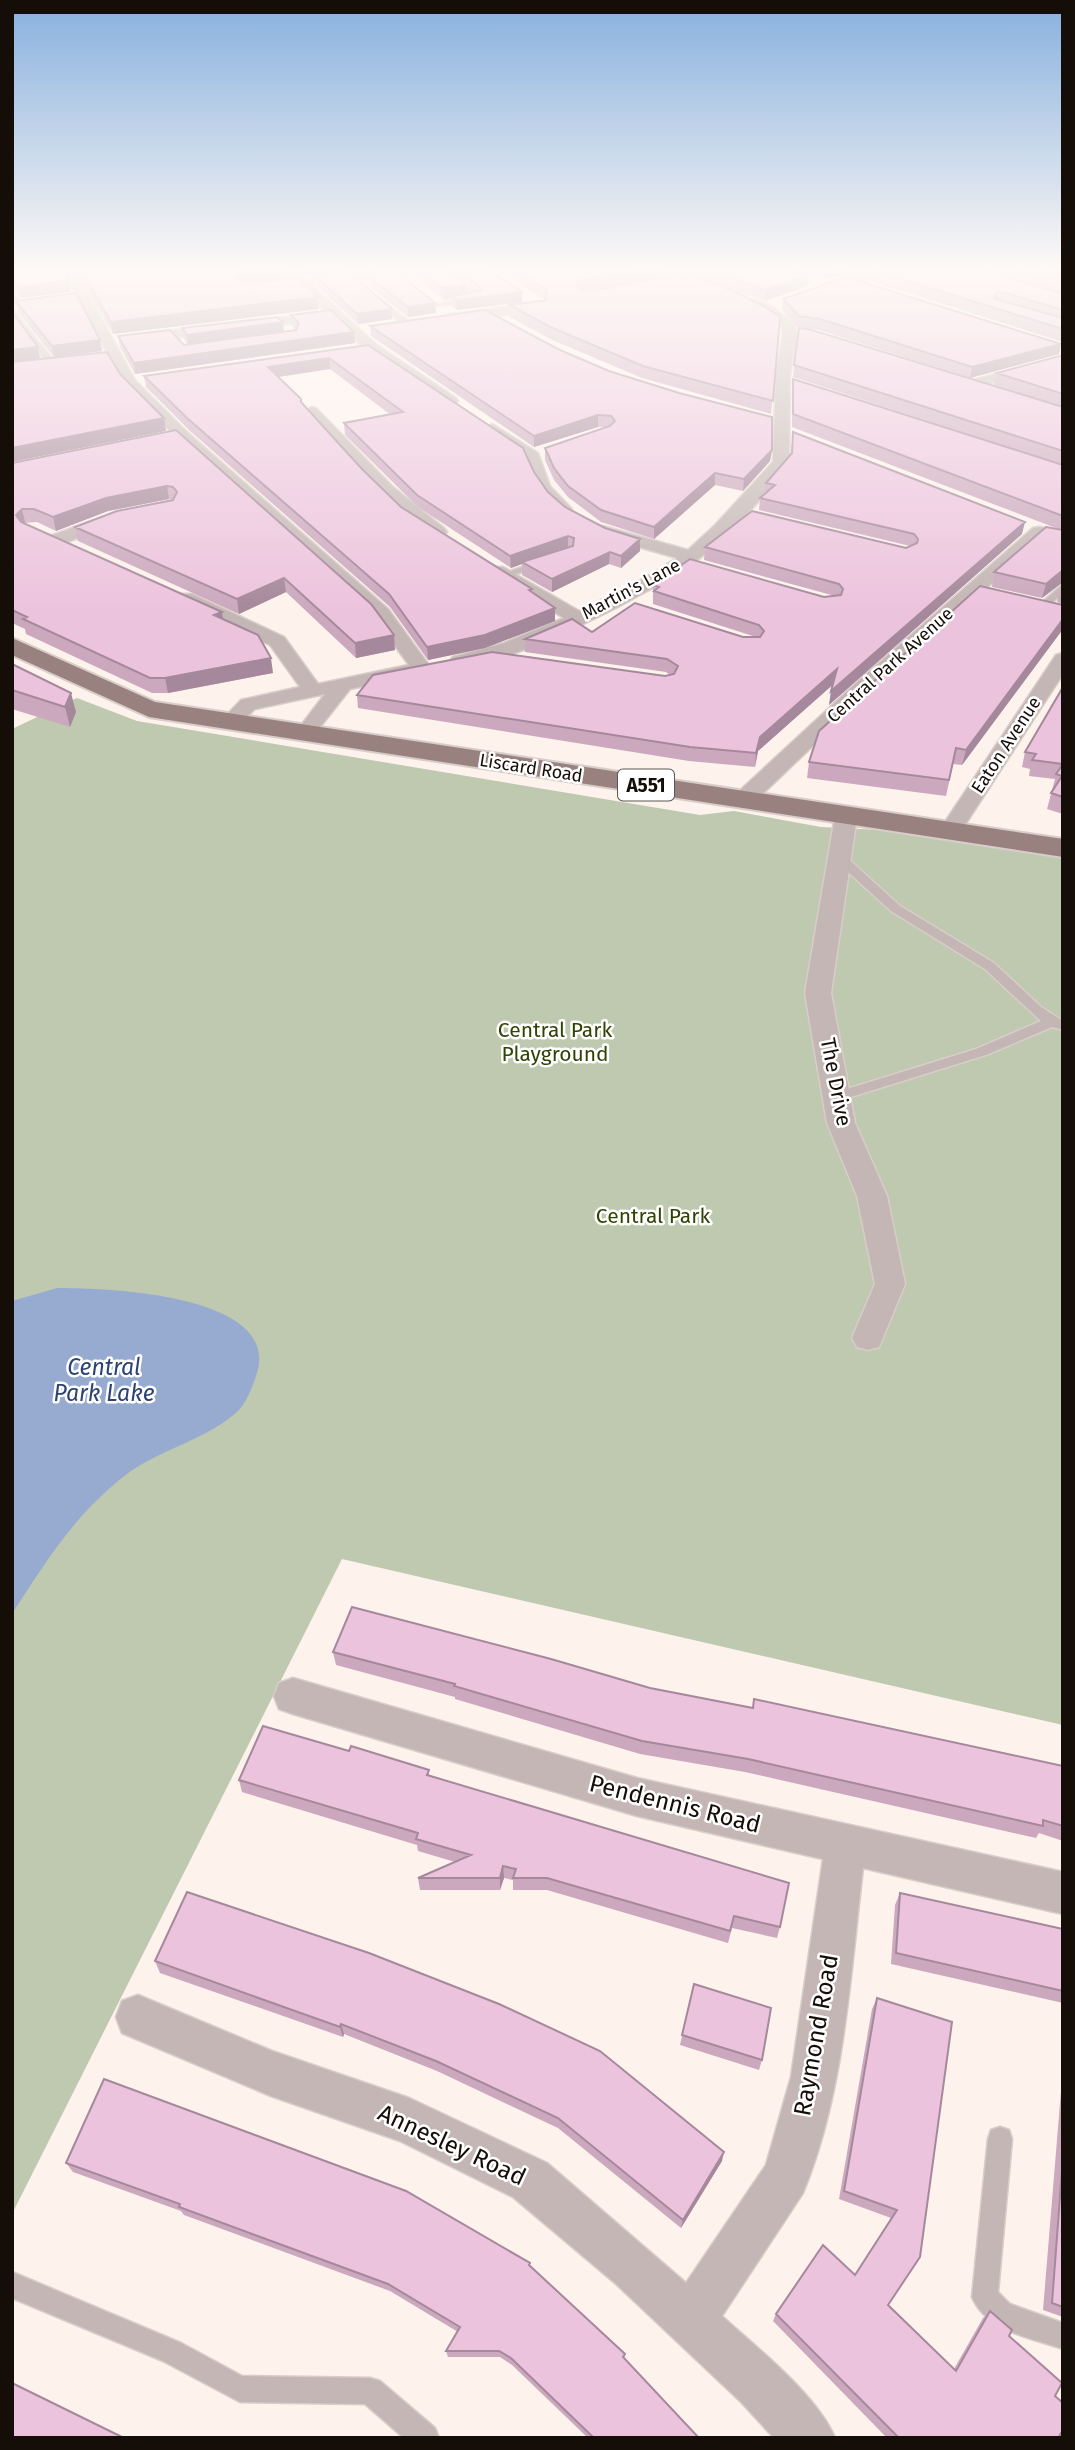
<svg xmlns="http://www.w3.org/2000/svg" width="1075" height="2450" font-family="'Fira Sans',sans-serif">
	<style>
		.green { fill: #bec9b0 }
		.water { fill: #97aacf }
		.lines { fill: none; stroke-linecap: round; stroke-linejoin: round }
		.lane-casing { stroke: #d8cdc8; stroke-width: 3 }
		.street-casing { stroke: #d8cdc8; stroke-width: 3 }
		.primary-casing { stroke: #d8cdc8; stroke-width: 4 }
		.lane { fill: #c3b6b4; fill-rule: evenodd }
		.street { fill: #c3b6b4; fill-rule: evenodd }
		.primary { fill: #99817f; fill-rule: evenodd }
		.wall { fill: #cba8be; fill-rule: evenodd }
		.shaded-wall { fill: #a5889b }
		.building { fill: #ecc3dd; stroke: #a5889b; stroke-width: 2 }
		.labels { text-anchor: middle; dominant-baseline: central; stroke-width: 5; stroke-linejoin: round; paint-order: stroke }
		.far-street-label { font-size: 18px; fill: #150d08; stroke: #fff }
		.shield { fill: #fff; stroke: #5b5652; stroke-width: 2 }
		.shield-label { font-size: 19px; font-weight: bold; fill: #150d08 }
		.park-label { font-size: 21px; fill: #2f4303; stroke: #fff }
		.street-label { font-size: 21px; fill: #150d08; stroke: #fff }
		.water-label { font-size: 23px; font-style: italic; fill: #2b4273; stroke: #fff }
		.near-street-label { font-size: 24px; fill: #150d08; stroke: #fff }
	</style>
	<rect width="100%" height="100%" fill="#fdf2ec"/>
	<path class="green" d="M77,698l60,23 563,94 34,-4 87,16 59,3 183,28v867l-721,-166 -330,655v-1485z"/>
	<path class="water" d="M57,1288c46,0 224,5 200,85 -4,12 -10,29 -19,38 -31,28 -73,37 -107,60 -14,10 -28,23 -40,35 -31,32 -55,71 -79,108v-313z"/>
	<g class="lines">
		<g class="lane-casing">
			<path id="lane" d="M838,270h8l18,6 -3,2z
				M1018,270h8l37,13v4z
				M487,275l-2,3 -25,3 20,17v2l-44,6 -3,-2 39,-6 -20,-17v-2z
				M12,291l11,14 -1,1h-4l-6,-7z
				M374,297h4l32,25v4h-6l-30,-27z
				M12,308l43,54v4h-6l-37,-51z
				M542,560l3,1v4l-41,13 -5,-3z
				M1063,584v9l-18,16h-6v-4z
				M839,853l4,1 57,52 94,57 47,44 22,14v9l-11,-3 -66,28 -145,45h-10l-2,-3 2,-3 145,-45 65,-28 -56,-52 -94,-58 -56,-51v-6z
				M1000,2127l9,3 3,9 -14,153 12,12 53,19v26c-32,-11 -77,-18 -91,-52l16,-158 3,-9z
				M12,2272l169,71 61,33 128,2 10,3 55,47 4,10h-35l-39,-34 -125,-2 -77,-41 -151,-63z"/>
		</g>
		<g class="street-casing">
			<path id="street" d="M63,270h12l60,110 52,52 201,177 43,59 -3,4 -78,17 -37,47h-14l-3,-4 29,-38 -70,15 -18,17h-14l-3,-4 21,-22 59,-13 -30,-42 -92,-43 -2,-4 2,-4h14l92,43 34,47 91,-19 -35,-48 -197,-179 -53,-53z
				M283,270h13l11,10 73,-10h35l-6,4 -97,11 65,60 79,53 2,3 -2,3h-10l-79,-53 -34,-32 -200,24 -7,-4 7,-4 193,-23z
				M653,270h16l101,35 24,18 3,10 -7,42 -1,88c-24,33 -56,68 -88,94 -36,29 -206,119 -248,108l-3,-4 3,-4 51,-14 60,-25 -73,-43 -3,-4 3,-4h12l76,44 64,-32 34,-21 -80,-23 -3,-4 3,-4 6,-1 85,24 28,-26 57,-62 3,-87 7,-42 -2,-8 -21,-14z
				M876,270h24l-85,25 -6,-4 48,-18z
				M1063,271v8l-49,11 -6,-4 1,-3z
				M541,302l7,4 -2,3 -95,13 -7,-4 7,-4z
				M1063,356v8l-93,25 -7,-4 2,-3z
				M312,407l5,2 76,78 51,41 3,4 -3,4c-27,6 -117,-98 -137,-121l-3,-3z
				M492,424l46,29 12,33 21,22 2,4 -2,4h-12l-25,-30 -9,-28 -41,-29z
				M114,513l8,5 -2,4 -58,22h-12l-3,-4 3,-4z
				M1039,527l6,1 3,4 -3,4 -177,157 -117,112h-16l-3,-5 3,-5 119,-110 179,-157z
				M1063,653v21l-102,157 -3,5h-16l-3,-5 117,-176z
				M846,809l8,2 3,5 -26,177 24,130 32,73 18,88 -26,63 -11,3 -11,-3 -5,-9 23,-54 -18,-88 -30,-73 -22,-130 30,-177 3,-5z
				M293,1678l344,100 426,94v42l-200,-46c-13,108 -18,223 -60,325l-81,123c35,32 95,79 113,122h-61l-33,-36 -126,-119 -102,-86 -113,-56 -129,-45 -149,-63 -6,-16 6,-16 16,-6 134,56 137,47 138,65 139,120 80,-118 25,-88 32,-218 -186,-43 -344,-102 -14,-5 -5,-13 5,-13z"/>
		</g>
		<g class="primary-casing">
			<path id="primary" d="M12,638l143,64 908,137v18l-914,-140 -137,-62z"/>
		</g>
		<use href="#lane" class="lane"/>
		<use href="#street" class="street"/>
		<use href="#primary" class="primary"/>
	</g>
	<path class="wall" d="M76,270h210l1,8 -42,4 -2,2 76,25 -206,25z
		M299,270h62l-55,5z
		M412,270h68v1l42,31 -65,8 -5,-4v-8l-8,2 -32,-25zM466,275v8l8,8 -8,2v-8l-10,-9z
		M497,270h167v8l-82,13 2,1 136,-7 -45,-15h118l15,16 -43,15 -44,-15 59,31 -9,97 -129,-36 -92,-39 -40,-22v-12l36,-5z
		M800,270h45l-1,5 -15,3z
		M872,270h186l-16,3 -13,-3 -2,6 -13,3 49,15v48l-193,-61z
		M363,272l72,31 1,10 -28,4 -44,-35z
		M1042,275l21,2v17l-23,-8z
		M317,277l75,32v10l-34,5 -40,-37z
		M12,279l57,1 2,12 -50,6 -7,-9h-2z
		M783,299l278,45 -2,10 -89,24 -151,-48 -22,-3 -15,-17z
		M16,301l86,50 -48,6 -36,-45z
		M291,315l64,28 -220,31 -15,-27 -2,-11 66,9 3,-1 -3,-5 -2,-11 101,4 13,-2 -4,-4z
		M370,326l190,24 212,100 -2,11 -27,30 -28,-6 -61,54 -53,-17 -33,-25 -14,-17 -9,-20v-12l63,-21h-10l-64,20 -163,-111z
		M799,328l241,72 -46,-15 3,-12 66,-18v110l-270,-88z
		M368,345l166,127 14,20 17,15 40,21 35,11v12l-19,17 -12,-4 -57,28 -30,-17v-11l-11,4 -93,-61 -73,-72 -1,-12 47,-8 -61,-46 -51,8 83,92 39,38 131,82v3l23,16v13l-70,27 -57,12 -38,-53 -201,-177 -43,-43 -2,-11z
		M793,379l270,86v117l-21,16 -50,-11 2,-15 67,-42 -269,-103v-35z
		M176,430l219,220 -39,8 -70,-66 -47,22 -161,-73 -3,-14 98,-27 -4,-1 -61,12 -52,20 -19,-9 -13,1 199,96 50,54 -105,20h-16l-126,-59 -1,-5 -13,-6v-160z
		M793,432l229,102 -193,171 4,-21 -75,67 -3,16 -66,-6 -331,-53 -1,-13 308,-19 5,-1 -4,-3 -141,-20v-13l67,-7 151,5h13l-103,-33v-19l171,12 11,-1 -131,-36 1,-13 201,1 4,-2 -151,-36 1,-12 5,-4 1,-11 25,-29z
		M1063,585v19l-6,-2 3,-14z
		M1063,605v24l-101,136 -9,-1 -7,32 -139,-18 2,-16z
		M12,664l64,48 -6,15 -58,-18z
		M1063,687v127l-16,-5 8,-30 -26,-3 1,-7 -8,-2 3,-15z
		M333,1652l317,36 413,78v75l-24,-8 -3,5 -291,-66 -105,-18 -185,-55v-2l-119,-32z
		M349,1751l80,19v5l351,152 -3,11 -45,-10 -4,15 -181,-53h-34v-10l-9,-2 -4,12h-80l-2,-12 37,-16 -37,-11 -1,-6 -175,-53 -3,-12z
		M187,1892l535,269 -41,67 -123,-100 -121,-57 -93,-37 -1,3 -183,-64 -5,-12z
		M900,1893l163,36v74l-172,-39 4,-59z
		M694,1984l68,76 -3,10 -79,-25z
		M877,1998l75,24 -64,283 66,64 29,-51 7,-7 65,85 3,42h-171l-114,-117 3,-7 79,-39 36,-57 -52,-19 33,-190z
		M1063,2067v250l-20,-7z
		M66,2163l464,100v3l95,88 -1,5 75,79h-111l-76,-73 -12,-8h-52l-2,-6 12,-19 -68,-41 -206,-76 -3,-4 -108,-39z"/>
	<path class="shaded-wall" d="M259,270h27l1,8 -42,4 -8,8 -2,-12 8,-7z
		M305,270h56l-55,5z
		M450,270h30v3h-14v2l-16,2z
		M645,270h19v8l-81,12 -8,6v-11l8,-6z
		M830,270h15l-1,5 -15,3z
		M1016,270h13l-2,6 -13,3z
		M1043,270h15l-16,3z
		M809,275l-1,11 -43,15 1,-11z
		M69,280l2,12 -50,6 -2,-11z
		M466,285v11h-14v2l-8,2 -1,-12z
		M522,292v10l-65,8 -1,-10z
		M318,297l1,12 -206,25 -2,-12z
		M435,303l1,10 -28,4v-10z
		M392,309v10l-34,5 -1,-10z
		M283,322l1,11 -96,13 -1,-11z
		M354,332l1,11 -220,31 -1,-11z
		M100,340l2,11 -48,6 -2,-11z
		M1061,344l-2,10 -89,24 2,-11z
		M38,347l2,12 -28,4v-13z
		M329,358l1,11 -60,9 -2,-11z
		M598,415v12l-64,20v-11z
		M164,418l2,13 -154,31v-14z
		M772,450l-2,11 -27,30 1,-12z
		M715,473v12l-61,54v-12z
		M167,486l2,13 -61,12 -52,20 -3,-14 53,-19z
		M22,509l3,13 -6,7 -3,-14z
		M1025,522l-3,12 -193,171 2,-14z
		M568,536v13l-46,13v2l-11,4 -1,-12z
		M640,539v12l-19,17v-12z
		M610,552l-1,12 -57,28v-13z
		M1063,570v12l-21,16 4,-14z
		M284,578l2,14 -47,22 -2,-15z
		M555,608v13l-70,27 -57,12 -1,-13z
		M222,612l2,15 -10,-12z
		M1063,619v10l-101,136 4,-15z
		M394,635l1,15 -39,8 -1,-15z
		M271,658l2,15 -105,20 -3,-15z
		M837,669l-1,13 -78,69 -3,16 1,-14 4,-16z
		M71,693l5,19 -6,15 -5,-20z
		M503,1866l1,12 -4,12v-12z
		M341,2024l3,10 -1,3 -3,-10z
		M724,2152l-2,9 -41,67 2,-8z"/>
	<path class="building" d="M12,270h52l5,10 -50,7 -7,-8z
		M81,270h178l-16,1 -8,7 9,6 53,-6 21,19 -207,25z
		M385,270h9l41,33 -27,4 -45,-35z
		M419,270h31v2l16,13 -23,3z
		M490,270l32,22 -66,8 -4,-4 30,-6 -16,-17z
		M515,270h130l-62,9 -8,6 9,7 77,-14 33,-1 26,8 44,21 16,11 -7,84 -130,-35 -93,-39 -40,-22 36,-5 1,-11z
		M708,270h85l16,5 -43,15z
		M872,270h110l81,24v16l-64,-19 -5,4 1,4 68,19v11z
		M350,273l42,36 -35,5 -40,-37z
		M1051,273l12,4v4l-21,-6z
		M846,277l215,67 -89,23 -152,-48 -21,-3 -16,-17z
		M76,293l24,47 -48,6 -36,-45z
		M331,310l23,22 -220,31 -16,-27 52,-6 14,15 112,-15 3,-7 -8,-8z
		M485,310l75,40 49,21 70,22 93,24v33l-28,29 -29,-6 -61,54 -53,-17 -33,-24 -14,-18 -9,-20 65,-22 5,-5 -4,-5 -13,-1 -64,21 -164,-110z
		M12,312l26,35 -26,3z
		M277,317l6,5 -96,13 -5,-7z
		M799,328l13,2 251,77v44l-269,-86z
		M368,345l155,103 11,24 14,20 17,15 40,21 35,11 -19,17 -11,-4 -58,27 -30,-17 51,-16 1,-8 -6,-2 -58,20 -93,-61 -73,-72 59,-11 -74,-54 -61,9 33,32v3l61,67 39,38 131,82 -3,1 26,18 -70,27 -58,12 -38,-53 -202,-176 -43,-42z
		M107,352l13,22 44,44 -152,30v-86z
		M1063,355v39l-66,-21z
		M793,379l270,86v51l-270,-102z
		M176,430l195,174 23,31 -39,8 -71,-65 -47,21 -162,-72 42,-16 56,-11 4,-8 -4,-5 -6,-1 -61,12 -53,19 -19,-8h-12l-6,6 5,7 201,90 -8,3 44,20 13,23 -106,20h-15l-127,-59 4,-2 -15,-7v-147z
		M793,432l232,90 -194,169 6,-22 -77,68 -4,16 -66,-6 -333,-52 16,-20 119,-23 173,24 9,-2 4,-8 -11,-7 -142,-20 47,-20 20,13 43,-29 108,34h17l4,-6 -5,-6 -105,-34 5,-4 -6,-2 37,-26 134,38 17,-2 2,-6 -4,-5 -134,-37 47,-36 154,37 11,-5 1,-4 -4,-5 -154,-36 15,-13 -9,-2 26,-30z
		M1046,527l17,3v40l-17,14 -52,-12z
		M980,586l83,19v14l-97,131 -10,-2 -7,32 -140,-18 10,-31z
		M12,664l59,29 -6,14 -53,-17z
		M1063,687v77l-31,-4 4,-6 -11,-2z
		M1063,764v33l-12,-4 11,-17 -6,-2z
		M352,1607l199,52 99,29 103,20 1,-9 309,67v60l-20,-6v6l-295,-67 -106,-18 -188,-55 1,-2 -122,-32z
		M263,1726l86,25 2,-5 78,24 -2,5 362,108 -9,44 -46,-11 -4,15 -183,-53h-34l3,-9 -13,-3 -3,12h-82l53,-23 -55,-16 2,-6 -179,-53z
		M187,1892l182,61 130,51 101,47 124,101 -41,68 -125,-102 -122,-57 -95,-37 -1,3 -185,-66z
		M900,1893l163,36v62l-167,-38z
		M694,1984l77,24 -9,52 -80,-25z
		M877,1998l75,24 -32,235 -32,48 68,66 34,-60 22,19 -3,6 53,47 -7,13 8,7v27l-5,8h-159l-123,-124 47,-69 32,30 42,-65 -53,-19z
		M104,2079l302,112 124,72 -1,2 96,89 -2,3 76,81h-105l-83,-80 -12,-7h-53l14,-24 -72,-43 -209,-77 1,-3 -114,-41z
		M1063,2157v150l-11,-4z
		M12,2383l112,55h-112z"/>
	<linearGradient id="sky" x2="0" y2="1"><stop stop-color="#87b0de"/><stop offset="0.44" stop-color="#fef9f6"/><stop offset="1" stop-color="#fef9f6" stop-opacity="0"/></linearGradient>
	<rect width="1075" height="612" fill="url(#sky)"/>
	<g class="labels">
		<g class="far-street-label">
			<text transform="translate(631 589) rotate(-28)">Martin's Lane</text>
			<text transform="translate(890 665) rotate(-42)">Central Park Avenue</text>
			<text transform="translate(1006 745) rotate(-57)">Eaton Avenue</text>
			<text transform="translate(531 768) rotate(9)">Liscard Road</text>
		</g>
		<rect class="shield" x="618" y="769.5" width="56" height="31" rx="5"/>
		<g class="shield-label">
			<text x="646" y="785">A551</text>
		</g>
		<g class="park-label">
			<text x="555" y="1030">Central Park<tspan x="555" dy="24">Playground</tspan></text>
			<text x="653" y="1216">Central Park</text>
		</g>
		<g class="street-label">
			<text transform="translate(836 1082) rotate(79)">The Drive</text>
		</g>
		<g class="water-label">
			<text x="104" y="1367">Central<tspan x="104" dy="26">Park Lake</tspan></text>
		</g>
		<g class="near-street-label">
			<text transform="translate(675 1804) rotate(14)">Pendennis Road</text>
			<text transform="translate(816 2035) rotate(-80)">Raymond Road</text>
			<text transform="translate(452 2145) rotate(25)">Annesley Road</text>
		</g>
	</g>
	<rect width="1075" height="2450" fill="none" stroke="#150d08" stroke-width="28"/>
</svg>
